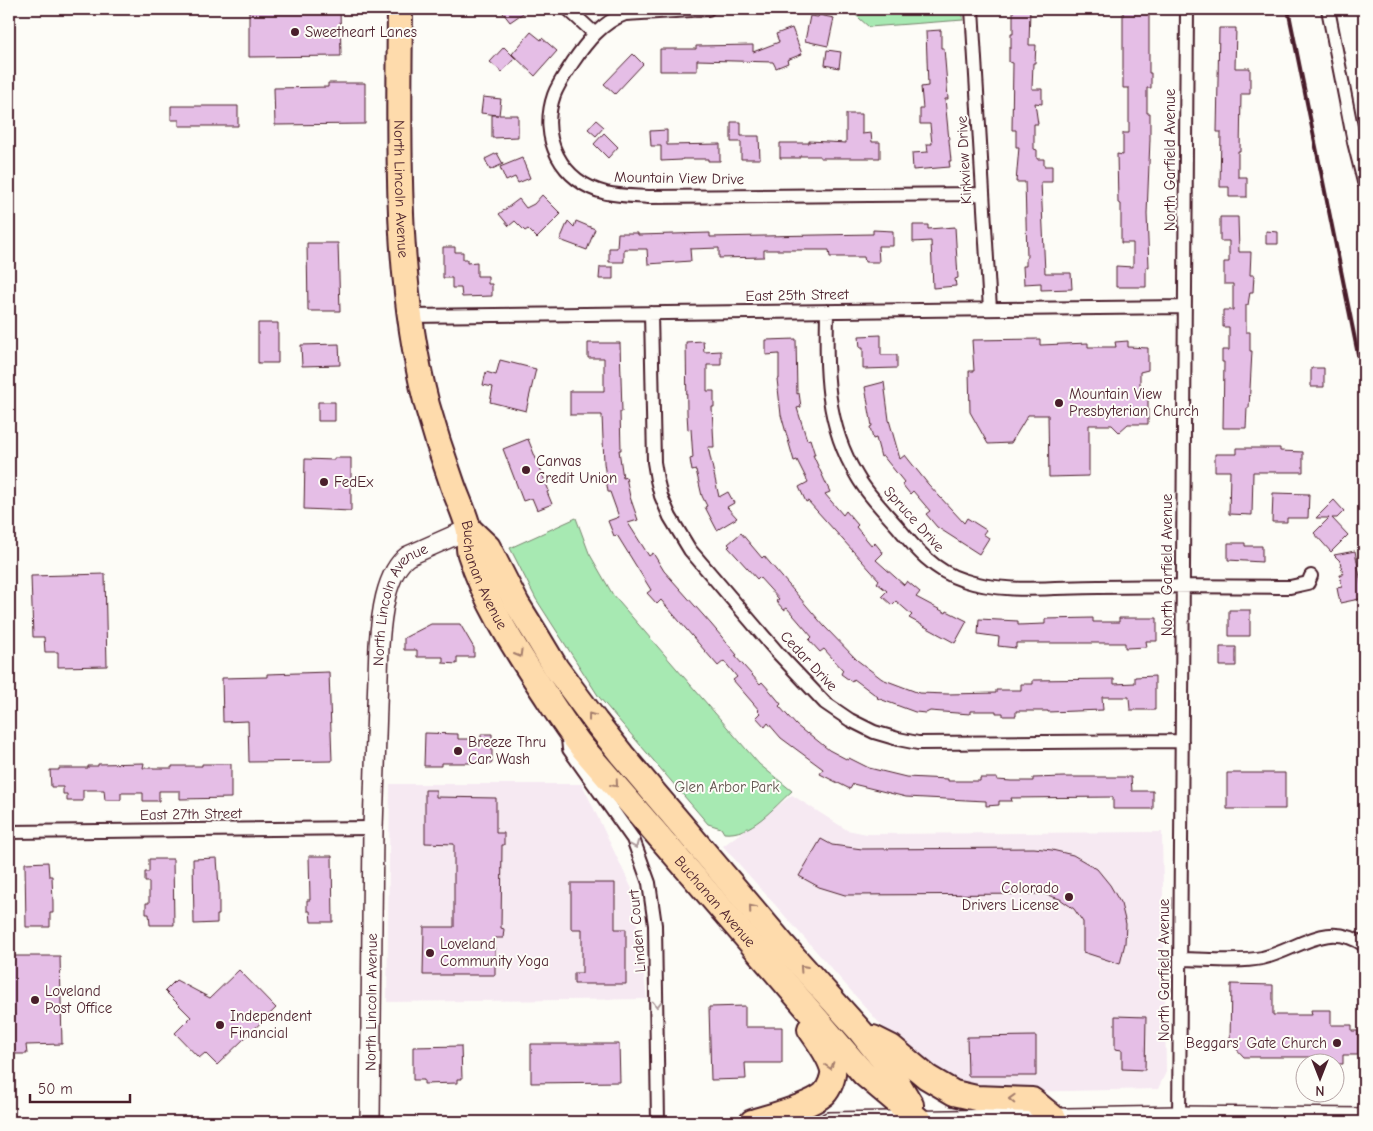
<svg xmlns="http://www.w3.org/2000/svg" width="1373" height="1131" font-family="'Comic Neue',sans-serif">
	<style>
		.built { fill: #f6e9f2 }
		.green { fill: #a7e9b2; stroke: #78846e }
		.building { fill: #e5bee6; stroke: #4a1f2b }
		.lines { fill: none; stroke-linecap: round; stroke-linejoin: round }
		.street-casing { stroke: #4a1f2b; stroke-width: 16 }
		.secondary-casing { stroke: #4a1f2b; stroke-width: 22 }
		.highway-casing { stroke: #4a1f2b; stroke-width: 28 }
		.street { stroke: #fdfcf7; stroke-width: 12 }
		.secondary { stroke: #fdfcf7; stroke-width: 19 }
		.highway { stroke: #fedbac; stroke-width: 24 }
		.rail { stroke: #4a1f2b; stroke-width: 4 }
		.oneway { stroke: #a47d6c }
		.oneway2 { stroke: #ac999b }
		.poi-dot { fill: #4a1f2b; stroke: #fdfcf7; stroke-width: 2 }
		.labels { text-anchor: middle; dominant-baseline: central; stroke-width: 4; stroke-linejoin: round; paint-order: stroke }
		.poi-label { font-size: 15px; fill: #4a1f2b; stroke: #fdfcf7; text-anchor: start }
		.street-label { font-size: 15px; fill: #4a1f2b; stroke: #fdfcf7 }
		.park-label { font-size: 15px; fill: #61524d; stroke: #fdfcf7 }
	</style>
	<rect width="100%" height="100%" fill="#fdfcf7"/>
	<filter id="ink" filterUnits="userSpaceOnUse"><feTurbulence type="fractalNoise" baseFrequency=".02" numOctaves="2"/><feDisplacementMap in="SourceGraphic" scale="10" xChannelSelector="R" yChannelSelector="G"/><feConvolveMatrix kernelMatrix="1 2 1 2 8 2 1 2 1" color-interpolation-filters="sRGB"/></filter>
	<g filter="url(#ink)">
		<path class="built" d="M390,784h192l51,107 14,108 -260,3z
			M792,795l55,35 20,4 295,-2 4,240 -8,17 -179,4 -44,-17 -30,-24 -182,-206z"/>
		<path class="green" d="M849,9h114v11l-94,7z
			M576,518l13,35 24,42 146,169 33,27c-19,17 -41,45 -68,42l-3,-5 -13,-4 -109,-127 -63,-98 -26,-51z"/>
		<path class="building" d="M249,9h91l1,47 -92,1z
			M500,9h29l-19,13z
			M1013,9h17l-1,36h7l-1,18h-2l-1,26h10v15l-7,-1 3,21h-4v25l3,1v9h7v7h8v16h-11l4,91h26l1,16 -31,1v-7l-17,1 -1,-18h3v-8h1l-2,-76h-9l3,-35h-3v-17h-4l1,-67 -4,-1v-14h2v-14h2z
			M1123,9h26v64h2v15h-4v25h3v26l-3,75 2,53h-3v20h-30v-21l17,1v-24h-12v-39l-3,-1 -1,-49 6,1v-22h6v-45h-6z
			M819,15l15,3 -6,28 -23,-5 5,-25 8,1z
			M792,28l10,26 -15,6 1,3 -12,5 -3,-6 -76,-2v11h-37v-22h36v-3l57,-1v7l26,-10 -3,-8z
			M1219,28h17l-1,40h15v26h-9l-1,57h-2v26h9v20h-18v-10h-9l1,-55h-4z
			M941,30v18h3l3,37 1,14h-3l6,62h-2l1,6 -37,3 -1,-17 16,-1 -1,-8h5l-2,-20h-10v-15h3l-2,-22 7,-1 -2,-55z
			M531,32l10,8 1,-2 15,13 -22,25 -23,-22z
			M504,47l11,11 -13,14 -12,-10z
			M827,50l14,2 -2,16 -14,-3z
			M633,54l10,10 -28,30 -11,-10z
			M328,83h37v41l-90,1 -1,-37 54,-1z
			M483,97l18,2 -2,16h19v22l-26,1v-23h6l-17,-2z
			M171,106h67v20h-59v-6h-8z
			M846,114h16v20l9,-1 1,9h8v16h-60v-2h-20v2h-20v-15h29v-2l37,2z
			M596,120l8,7 -8,9 -8,-7z
			M731,122h10v14h18l1,23h-19v-17h-10z
			M667,130v15l53,-1v17h-12v-2h-26v1l-21,1v-15h-10l-1,-15z
			M604,133l14,14 -10,11 -14,-14z
			M497,153l6,11 -13,6 -5,-11z
			M522,158l8,20 -12,5 -3,-6 -9,4 -6,-14z
			M542,195l19,19 -24,24 -9,-9 -3,2 -10,-10 -6,5 -10,-12 20,-15 7,9 8,-4z
			M1220,217h18l1,35h12l-1,23h4l-1,17h-3l-2,13h-2v27h4v19h2l-3,57h-2l-1,20h-23l1,-66h-2v-12h7v-23h-6v-17h10v-26h-9v-22h5v-21h-9z
			M568,221l6,6 2,-6 19,8 -8,21 -27,-10z
			M913,225h15v4l27,-2 3,51 -3,1 1,7 -23,2 -2,-47 -18,1z
			M873,230l20,1v15h-15l1,16h-14l-1,-5h-34l-1,-7h-65v7l-45,1v-10l-29,1 1,12 -43,3 -1,-15h-23v13h-15v-14h8l1,-15h20v2l72,-2v4l163,-3z
			M1266,231l12,1v12h-12z
			M307,243h31l2,68h-32z
			M443,247h12v5h8v7h4v4l10,-1v14h11v8h4v12l-30,1 -1,-9h-9v-10h-9z
			M600,267h13v12h-14z
			M258,323h20v40h-20z
			M881,335v20h16v13l-34,1v-21h-3l-1,-12z
			M796,339l1,55 2,-1 2,14 -4,1 10,32 3,-1 5,16h-2l17,37 -5,2 18,21 3,-4 12,14 -2,2 16,19 3,-3 8,10 -7,7 28,25 3,-4 13,11 -4,5 30,16 1,-2 20,10 -12,22 -46,-25 3,-3 -16,-14 -4,4 -10,-9 5,-5 -10,-8 2,-3 -71,-79 -2,1 -7,-15 9,-5 -11,-22 -3,1 -13,-46 -4,-36h2v-25l-13,1v-15z
			M1040,339v6l48,-2v4h28l-1,-5 13,-1v6l20,1v22l-8,2v22h8v30h-20l-9,8 -7,-7h-23v51l-40,1 -1,-62h-20l-17,28 -23,1 -18,-32 -1,-41h5l-2,-31z
			M703,341l1,11 17,-1v14h-14v26h7v16h-2l2,40h-6l11,50 9,-5 6,11 -7,4 10,11 -20,12 -12,-23 2,-1 -5,-10 -6,-26 -4,1 -2,-12 3,-1 -2,-29 -3,1 -1,-17 -1,-71z
			M588,343h32l2,69h-2l1,38h-2l4,28 3,-1 4,20 8,23 -10,3 21,33 4,-3 11,18 47,53 26,31 -2,1 25,28 2,-2 9,10 10,12 -2,2 17,19 11,9 1,-1 21,17 19,10 1,-2 20,10 37,9 42,2v2h32v-3h17v2l14,1h22v-3l31,-1h67l1,14h21v18h-40v-12l-102,1 1,3h-13v4l-13,1v-5l-80,-4 -53,-13 -3,5 -30,-15 3,-5 -42,-31 -13,-15 -3,4 -9,-10 4,-4 -2,-2 1,-1 -26,-30 4,-3 -13,-16 -6,5 -57,-66 -4,4 -10,-11 4,-3 -34,-55 -3,1 -6,-15 11,-4 -9,-25h-2l-4,-29 -2,-48h-32v-24h34v-33h-16z
			M339,344l1,21 -38,1 -1,-21z
			M500,360l36,9 -10,42 -36,-9 3,-15 -10,-2 3,-13 10,3z
			M1311,368h13v19h-13z
			M884,382l5,38 11,39 5,-4 23,29 36,39 3,-5 19,12 -3,4 6,4 -10,16 -42,-27 -11,-13 4,-3 -17,-20 -3,3 -8,-10 2,-2 -21,-26 -2,1 -5,-19 -3,1 -3,-12 2,-1 -7,-39z
			M318,402h17v19h-17z
			M528,439l21,52 -2,1 5,12 -15,6 -5,-12 -9,3 -20,-52z
			M1237,448h43v3l23,1v20h-50l-1,43 -23,-1 1,-43h-15v-17h22z
			M334,458h17v53l-47,-2 1,-50 29,1z
			M1273,493l36,1 -1,24h-21v4h-15z
			M1334,500l10,11 -7,7h-5l16,17 -17,17 -17,-19 15,-15h-13z
			M741,533l21,25 2,-2 60,70 33,34 25,19 37,14 29,1 48,-1v-3h25v-6h12v-4l81,-1v5l21,-1v-6l20,-1v34h-25l-1,-13h-27l1,13 -55,2v-1h-32v5h-13v-3h-7v-2h-26v3l-40,-3 -4,2 -11,-1 -38,-14 1,-1 -24,-18 -2,3 -11,-8 2,-4 -19,-21 -4,3 -11,-12 3,-3 -25,-29 -3,2 -8,-9 3,-2 -20,-22 -2,2 -29,-32 2,-1 -2,-2z
			M1228,543h17v3h17v16l-34,-2z
			M1355,551l9,47 -24,5 -3,-15 5,-1 -2,-12h3l-3,-14 -6,-6z
			M105,574l2,92 -49,1v-15h-13l-1,-15h-11l-2,-61z
			M1229,610h21v26h-21z
			M1093,618v4h26v-4h38v23h-11l1,6 -22,1v-5h-109v5l-18,-2 1,-9 -21,-3 1,-15 39,2v4l27,-1v-5z
			M431,624h29l14,24v9h-17v7l-14,-1v-6h-26v-7h-13v-12z
			M1220,647h16v19h-16z
			M329,672l3,89 -83,1 -1,-41 -25,1 -1,-44 45,-1v-3z
			M425,733l33,1v5h23v-5h11v29h-51v3h-17z
			M144,763l-1,5h29v-2h30v-2h29v34l-51,1v-8h-21v10h-16v-8h-22v7h-16l-1,-10h-21v11h-16v-7h-4v-7h-12l-1,-17h9v-2h29v-2h10v-2z
			M1227,773h58v36h-58z
			M425,790h11v7l60,1v35h8v12h-2l-1,83 3,1 -1,9h-8v37h-72l1,-48h30v-83l-29,-1z
			M821,839l11,6 30,4 172,-1 18,2 21,5 24,14 13,16 11,19 5,20 -1,19 -5,21 -37,-12v-30l-9,-13 -14,-10 -16,-5 -199,1 -26,-8 -20,-11z
			M309,856h23l1,66h-22l-1,-11h-3v-11h3z
			M217,858l2,30v27h-2v8l-23,1 -1,-65z
			M149,859h24l1,66h-24l-1,-11h-3v-11h3v-21h-4v-10h4z
			M48,862l1,14h3l1,27v10h-3v14h-24l-1,-64z
			M571,883h44v46h11v55h-52v-11h8v-44h-11z
			M9,956h51l2,88 -36,1 1,9h-18z
			M239,970l37,38 -59,57 -12,-12 -6,5 -24,-25 16,-16 -26,-26 11,-11 34,18z
			M1231,984l42,1v30h39l-1,-5h20v15h21v6h6v24h-15v9h-27v-7h-72l-14,-15z
			M745,1006v21h37v36h-37l1,16 -35,1 -2,-73z
			M1115,1016l31,1 -1,53 -23,-1v-19l-7,-1z
			M1036,1036v40h-68l-1,-39z
			M531,1044h88l1,38 -89,1z
			M461,1046l1,33h-5v4l-33,1v-4h-11v-33z"/>
		<g class="lines">
			<g class="street-casing">
				<path id="street" d="M568,9l27,25
					M708,9l-83,5c-23,8 -39,29 -52,48 -7,11 -15,22 -19,33 -15,43 7,87 52,98 14,3 28,3 42,4l334,-3
					M972,9l18,300
					M1328,9l26,133 10,40
					M827,311c-1,59 -2,113 30,165 10,18 26,34 40,50 18,22 37,45 66,54 40,14 93,7 135,7 64,-1 128,-1 192,0l18,-4 3,-7
					M651,313l3,149 3,18 4,16 9,21 20,33 87,102 48,51 25,17 24,12 24,7 20,4 264,-2
					M409,316l776,-9
					M568,739l1,10 64,90 16,44 6,42 3,197
					M9,832l364,-4
					M1180,959c26,0 56,4 82,-1 36,-8 65,-39 102,-13
					M1179,1122l8,-1113"/>
			</g>
			<g class="secondary-casing">
				<g id="secondary">
					<path id="s1" d="M370,1122l3,-294 6,-183c2,-27 6,-72 29,-89l61,-27"/>
					<path d="M829,1122l350,-6 185,2"/>
				</g>
			</g>
			<g class="highway-casing">
				<g id="highway">
					<path id="s2" d="M400,9c-1,130 -6,269 27,396 7,25 15,50 24,75 5,16 13,31 17,47 3,9 -1,19 2,27 15,47 42,90 69,131 14,21 27,42 42,61l283,328 56,47"/>
					<path d="M469,529l19,18 29,57 18,29 21,35 40,54 26,33 161,190 78,87 26,33 24,40"/>
					<path d="M873,1038l18,9 36,30 27,16 22,5 56,2 22,18"/>
					<path d="M752,1122c19,-6 57,-15 72,-28 5,-5 10,-17 9,-24 -3,-14 -15,-29 -23,-41"/>
				</g>
			</g>
			<use href="#street" class="street"/>
			<use href="#secondary" class="secondary"/>
			<use href="#highway" class="highway"/>
			<path class="rail" d="M1288,9l76,375"/>
		</g>
		<defs><path id="oneway-chevron" d="M-2-3.5L2.5 0L-2 3.5" fill="none" stroke-width="1.6" stroke-linecap="round" stroke-linejoin="round" transform="scale(1.25)"/></defs>
		<g class="oneway">
			<use href="#oneway-chevron" transform="translate(519 654) rotate(60)"/>
			<use href="#oneway-chevron" transform="translate(591 716) rotate(-127)"/>
			<use href="#oneway-chevron" transform="translate(615 784) rotate(49)"/>
			<use href="#oneway-chevron" transform="translate(752 908) rotate(-130)"/>
			<use href="#oneway-chevron" transform="translate(803 968) rotate(-132)"/>
			<use href="#oneway-chevron" transform="translate(830 1066) rotate(72)"/>
			<use href="#oneway-chevron" transform="translate(1012 1099) rotate(-178)"/>
		</g>
		<g class="oneway2">
			<use href="#oneway-chevron" transform="translate(635 845) rotate(67)"/>
			<use href="#oneway-chevron" transform="translate(657 1004) rotate(90)"/>
		</g>
	</g>
	<g class="poi-dot">
		<circle cx="295" cy="32" r="5"/>
		<circle cx="1059" cy="403" r="5"/>
		<circle cx="526" cy="470" r="5"/>
		<circle cx="324" cy="482" r="5"/>
		<circle cx="458" cy="751" r="5"/>
		<circle cx="1069" cy="897" r="5"/>
		<circle cx="430" cy="953" r="5"/>
		<circle cx="35" cy="1000" r="5"/>
		<circle cx="220" cy="1025" r="5"/>
		<circle cx="1337" cy="1043" r="5"/>
	</g>
	<g class="labels">
		<g class="poi-label">
			<text x="305" y="32">Sweetheart Lanes</text>
			<text x="1069" y="394">Mountain View<tspan x="1069" dy="17">Presbyterian Church</tspan></text>
			<text x="536" y="461">Canvas<tspan x="536" dy="17">Credit Union</tspan></text>
			<text x="334" y="482">FedEx</text>
			<text x="468" y="742">Breeze Thru<tspan x="468" dy="17">Car Wash</tspan></text>
			<text x="1059" y="888" text-anchor="end">Colorado<tspan x="1059" dy="17">Drivers License</tspan></text>
			<text x="440" y="944">Loveland<tspan x="440" dy="17">Community Yoga</tspan></text>
			<text x="45" y="991">Loveland<tspan x="45" dy="17">Post Office</tspan></text>
			<text x="230" y="1016">Independent<tspan x="230" dy="17">Financial</tspan></text>
			<text x="1327" y="1043" text-anchor="end">Beggars' Gate Church</text>
		</g>
		<g class="street-label">
			<text transform="translate(964 160) rotate(-93)">Kirkview Drive</text>
			<text transform="translate(1170 160) rotate(-90)">North Garfield Avenue</text>
			<text transform="translate(679 178) rotate(1)">Mountain View Drive</text>
			<text stroke="none"><textPath href="#s2" startOffset="180">North Lincoln Avenue</textPath></text>
			<text transform="translate(797 295) rotate(-1)">East 25th Street</text>
			<text transform="translate(914 519) rotate(48)">Spruce Drive</text>
			<text transform="translate(1167 565) rotate(-90)">North Garfield Avenue</text>
			<text stroke="none"><textPath href="#s2" startOffset="578">Buchanan Avenue</textPath></text>
			<text stroke="none"><textPath href="#s1" startOffset="525">North Lincoln Avenue</textPath></text>
			<text transform="translate(809 661) rotate(47)">Cedar Drive</text>
			<text transform="translate(191 814) rotate(-1)">East 27th Street</text>
			<text stroke="none"><textPath href="#s2" startOffset="982">Buchanan Avenue</textPath></text>
			<text transform="translate(637 931) rotate(-95)">Linden Court</text>
			<text transform="translate(1164 970) rotate(-90)">North Garfield Avenue</text>
			<text stroke="none"><textPath href="#s1" startOffset="120">North Lincoln Avenue</textPath></text>
		</g>
		<g class="park-label">
			<text x="727" y="787">Glen Arbor Park</text>
		</g>
	</g>
	<rect width="1373" height="1131" fill="none" stroke="#fdfcf7" stroke-width="30"/>
	<rect x="15" y="15" width="1343" height="1101" fill="none" stroke="#4a1f2b" stroke-width="2" filter="url(#ink)"/>
	<g transform="translate(1320 1078) rotate(180)"><circle r="24" fill="#fdfcf7" stroke="#b5a4a5"/>
	<path d="M0-4L9 19L0 12L-9 19Z" fill="#4a1f2b"/>
	<text y="-8" font-size="14" font-weight="bold" text-anchor="middle" fill="#4a1f2b">N</text>
	</g>
	<path d="M30 1094v8h100v-8" fill="none" stroke="#4a1f2b" stroke-width="2.5"/>
	<text x="38" y="1094" font-size="15" fill="#4a1f2b" stroke="#fdfcf7" stroke-width="4" paint-order="stroke">50 m</text>
</svg>
